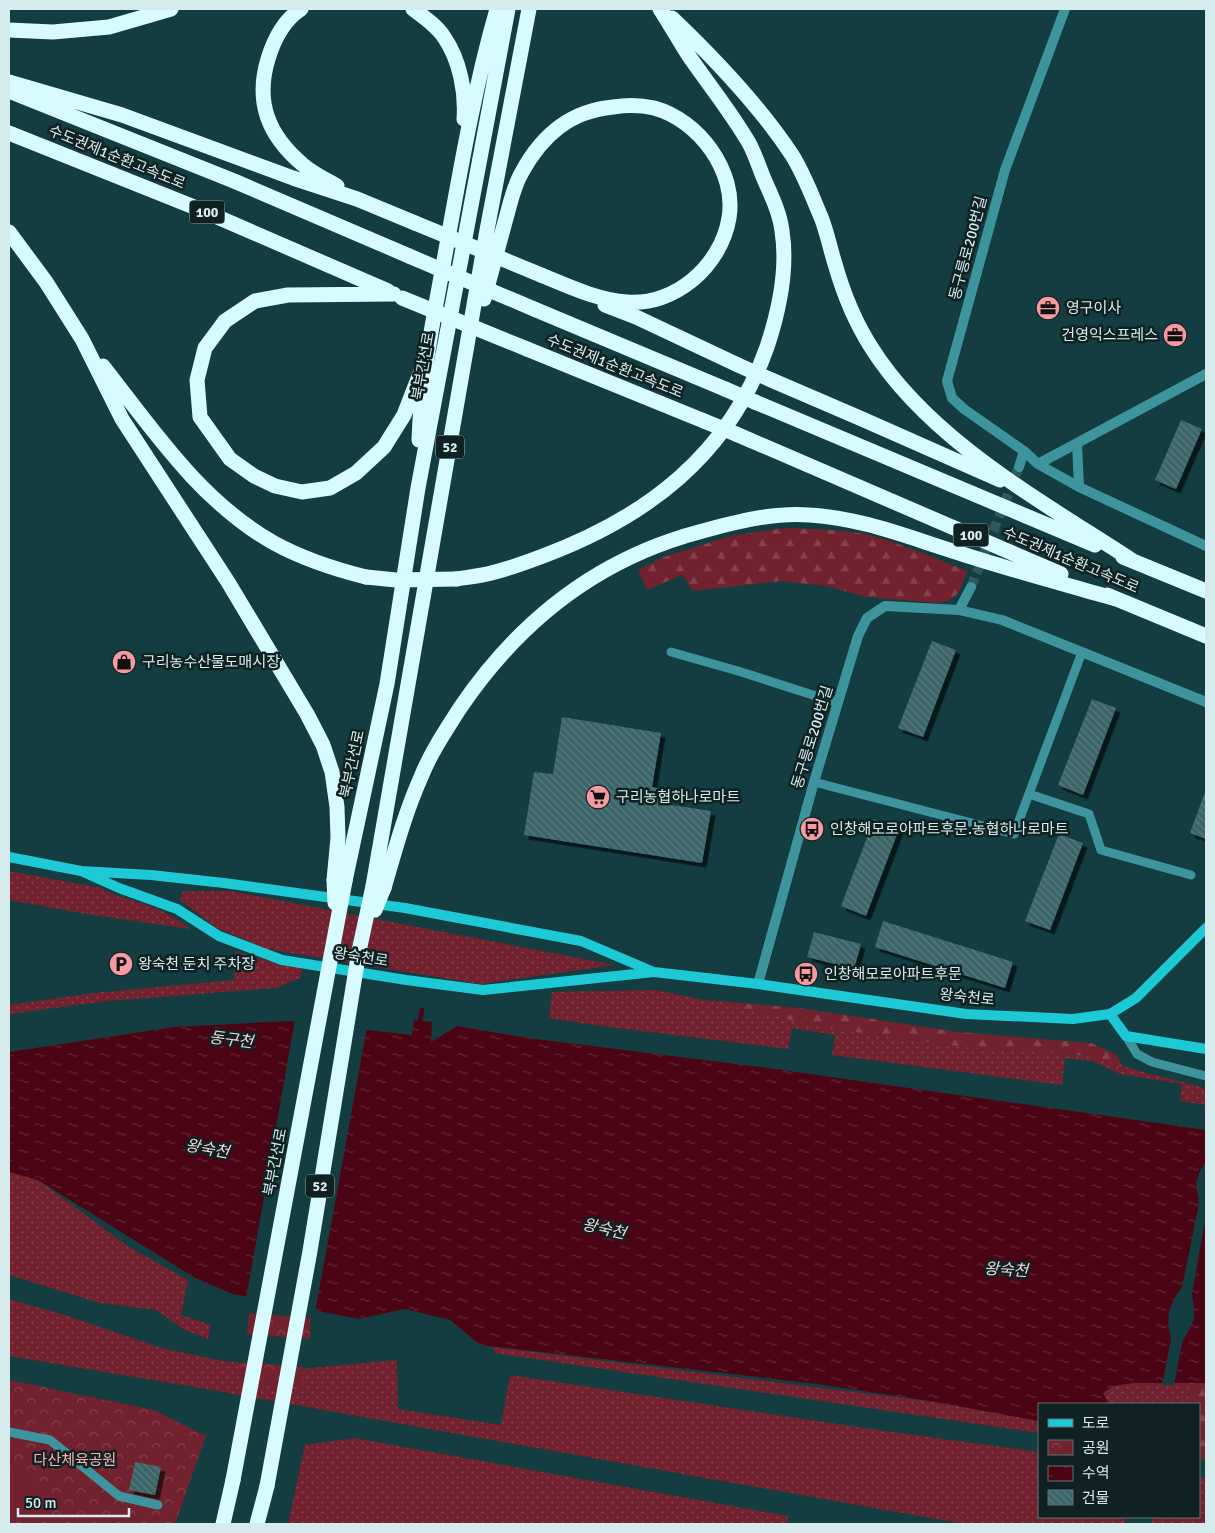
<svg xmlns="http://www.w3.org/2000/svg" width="1215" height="1533" font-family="Signika,'Noto Sans KR',sans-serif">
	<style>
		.grass { fill: url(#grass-dots) }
		.forest { fill: url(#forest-firs) }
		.park { fill: url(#park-crowns) }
		.pitch { fill: #71222e }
		.water { fill: url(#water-ripples) }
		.pier { fill: #133d41 }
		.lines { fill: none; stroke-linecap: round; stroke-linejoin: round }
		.stream { stroke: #4b0414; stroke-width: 4.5 }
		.building { fill: url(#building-back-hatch); filter: url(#shadow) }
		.street-tunnel { stroke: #30575b; stroke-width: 10; stroke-dasharray: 10 5; stroke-linecap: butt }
		.lane { stroke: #3d949c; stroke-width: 9 }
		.street { stroke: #3d949c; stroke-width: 10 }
		.secondary { stroke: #1ec9d6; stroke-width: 10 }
		.highway { stroke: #d8fbff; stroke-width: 15 }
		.highway-bridge { stroke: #d8fbff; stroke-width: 15 }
		.labels { text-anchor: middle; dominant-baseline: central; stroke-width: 5; stroke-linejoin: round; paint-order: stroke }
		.shield { fill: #102123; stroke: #9baeb0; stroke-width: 1 }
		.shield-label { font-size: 14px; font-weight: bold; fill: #d6ebed }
		.street-label { font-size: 15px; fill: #d6ebed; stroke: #102123 }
		.poi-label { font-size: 15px; fill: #d6ebed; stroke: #102123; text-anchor: start }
		.park-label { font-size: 15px; fill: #feafb3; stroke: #102123 }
		.water-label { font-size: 16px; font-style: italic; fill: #efd3d4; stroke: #102123 }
	</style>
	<defs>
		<pattern id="grass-dots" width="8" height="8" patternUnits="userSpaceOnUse" patternTransform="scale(1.25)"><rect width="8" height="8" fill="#71222e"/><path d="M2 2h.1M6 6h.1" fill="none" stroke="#84424d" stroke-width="1.8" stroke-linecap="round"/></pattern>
		<pattern id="forest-firs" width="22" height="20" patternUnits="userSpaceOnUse" patternTransform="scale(1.25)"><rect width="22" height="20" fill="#71222e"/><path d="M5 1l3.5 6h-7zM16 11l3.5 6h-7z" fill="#84424d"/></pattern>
		<pattern id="park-crowns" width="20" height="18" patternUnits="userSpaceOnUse" patternTransform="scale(1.25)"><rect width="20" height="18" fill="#71222e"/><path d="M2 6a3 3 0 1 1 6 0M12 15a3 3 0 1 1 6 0" fill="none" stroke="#84424d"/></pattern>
		<pattern id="water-ripples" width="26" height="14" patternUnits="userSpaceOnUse" patternTransform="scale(1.25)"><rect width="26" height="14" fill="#4b0414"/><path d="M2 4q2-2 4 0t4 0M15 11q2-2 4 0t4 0" fill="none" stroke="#642936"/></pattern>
		<pattern id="building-back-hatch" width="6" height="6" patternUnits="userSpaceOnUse" patternTransform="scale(1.25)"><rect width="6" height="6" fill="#3c6569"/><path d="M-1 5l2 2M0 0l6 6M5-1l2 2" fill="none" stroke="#577b7f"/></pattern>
		<filter id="shadow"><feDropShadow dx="4.5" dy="4.5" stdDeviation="0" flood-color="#0009"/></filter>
	</defs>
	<rect width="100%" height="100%" fill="#133d41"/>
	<path class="grass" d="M9,871l93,17c13,8 22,9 36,14 18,5 38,15 52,27l-104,-15 -77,-14z
		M183,891h47l385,74 -135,19 -213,-35 -52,-22 -35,-27z
		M235,951l46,14 22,1 -3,12 -24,10 -168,13 -99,13v-9l84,-12 141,-13z
		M656,990l86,18 84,20 138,19 126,9 53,16 58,15 5,4v14l-26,-4 2,-17 -62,-10 -27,-13 -28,-3 -3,27 -230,-30 3,-20 -43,-7 -4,21 -195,-24 -44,-7 3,-26z
		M9,1172l29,8 91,67 59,33 -7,35 30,10 -3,14 -25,-10 -27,-19 -57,-7 -90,-28z
		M9,1299l59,17 93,32 62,13 76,8 98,-9 1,49 103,16 9,-50 361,54 168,23v65h88l-3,7h-160l-758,-135 -197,-33z
		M493,1347l443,55 103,19v12l-545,-80z
		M1134,1383h72v77l-7,-2v-54h-90l-6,-11 10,-7z
		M354,1438l434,78 -1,8h-499l17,-79z
		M1199,1477l7,2v45h-55l2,-7h46z"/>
	<path class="forest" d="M784,528c29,1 57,1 85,7 34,9 66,23 98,36 -7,18 -7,28 -28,32l-72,-6 -41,-11 -45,-5 -88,10 -11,-16 -35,15 -9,-20 28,-14 65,-20z
		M705,1000l94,8 159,24 133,11 26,12 6,12 -33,-11 -126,-9 -138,-19z
		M1191,1383h15v77l-7,-2v-54h-12z"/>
	<path class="park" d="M249,1313l62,5 -1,21 -63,-5z
		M241,1362l63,5 -2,22 -63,-6z
		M9,1380l145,30 52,26 -31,88h-166z"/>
	<path class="pitch" d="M9,1472l42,14 -12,38 -30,-9z"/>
	<path class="water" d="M414,1020l18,2 -1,20 26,-16 71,12 240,30 438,62v253h-72l-21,3 -10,7 6,11h-70v17l-103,-19 -119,-18 -337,-39 -30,-25 -45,-11 -46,10 -126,-25 -38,-16 -157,-98 -29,-8v-120l165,-25 116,-6 122,14z"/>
	<path class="pier" d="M295,1019l72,8 -52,286 -69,-14z
		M1206,1161v54l-14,79 2,13v13l-12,23 -8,42h-12l9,-46 -3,-15 1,-13 5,-12 8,-12 17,-84 -3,-20 4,-12z"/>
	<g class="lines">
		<path class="stream" d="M419,1026l3,-16"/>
	</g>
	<path class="building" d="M1181,420l21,9 -26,60 -21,-9z
		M932,641l24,9 -33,87 -25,-9z
		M1092,699l24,9 -33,87 -25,-10z
		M562,717l99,16 -9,54 15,3 -2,14 46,7 -9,52 -178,-28 10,-63 19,2z
		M1205,792h1v47l-16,-6z
		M874,819l25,10 -33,87 -25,-10z
		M1059,834l24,9 -33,87 -25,-9z
		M883,921l130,41 -8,26 -130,-41z
		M814,932l47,12 -7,25 -47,-12z
		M135,1462l26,5 -6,28 -26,-5z"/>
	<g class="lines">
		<path class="street-tunnel" d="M971,587l48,-120"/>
		<path class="lane" d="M671,652l67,19 100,32
			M814,782l200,52 68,-182
			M1029,794l60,20 12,36 90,25
			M1126,1036l11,18 15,8 54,14
			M9,1432l41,8 69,56 39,9"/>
		<path class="street" d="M1077,443l2,44
			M1024,451l14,13 41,23 127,59
			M1038,464l168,-90
			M1019,467l5,-16 -60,-42 -12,-11 -5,-17 58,-211 60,-161
			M959,610l43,10 204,82
			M758,984l56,-202 44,-146 9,-18 18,-12 74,4 12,-23"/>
		<path class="secondary" d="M9,857l72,14 70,4 73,8 181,25 176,33 73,31
			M81,871l38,17 58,21 42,27 63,24 124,20 77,10 171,-18 104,12 208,30 107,5 37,-5 26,-16 70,-70
			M1110,1014l16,22 80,13"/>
		<path class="highway" d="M301,9c-17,11 -27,30 -33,50 -13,43 0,76 34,105 10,9 23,15 35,22
			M413,9c11,8 24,17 31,28 16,23 22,56 20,82
			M672,18c44,42 87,87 120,137 12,19 20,41 29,62 6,15 9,31 14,47 8,28 20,58 36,83 58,93 172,155 262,214
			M9,30l44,2 56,-5 62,-18
			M9,82l113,33 171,63 64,21 58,24
			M9,91l225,90 175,75
			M9,133l190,76 189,82
			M9,232l37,50 36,57 40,80 106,163 79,132 16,31 9,27 5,35 1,31 -4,42
			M394,294l-106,1 -33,6 -30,20 -20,27 -8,32 3,37 30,42 24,17 21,10 27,6 28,-4 26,-15 28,-26 20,-32 24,-62
			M484,299c7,-26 14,-51 21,-77 5,-17 8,-35 17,-50 20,-37 48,-61 91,-65 13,-2 28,-2 41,1 45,12 83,64 75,110 -8,48 -54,88 -102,84 -30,-2 -59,-16 -86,-27
			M605,305l31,12 102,48
			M534,309l191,80
			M527,349l177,72
			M103,366c50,64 98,136 171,177 29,16 60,26 92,34
			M769,379l93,40 138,61
			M755,402l340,143
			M736,434l325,140
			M419,440c2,-63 15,-124 26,-185 15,-83 29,-166 52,-246
			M1123,557l83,34
			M456,579c13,-2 26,-3 39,-7 16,-4 32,-10 48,-16 104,-39 186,-101 224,-209 12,-36 21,-78 15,-116 -2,-18 -11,-36 -18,-52 -5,-12 -9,-25 -15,-36 -18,-31 -40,-58 -60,-87 -10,-15 -19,-32 -29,-47
			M1107,595l99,41
			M345,881l42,-197 31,-196 90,-479
			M373,886l114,-656 42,-221
			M384,888c11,-38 21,-75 37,-111 10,-25 25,-47 39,-69 59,-87 138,-149 239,-176 36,-10 74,-20 111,-17 52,3 100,23 149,38 52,17 105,31 157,46
			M223,1524l10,-44
			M257,1524l10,-38"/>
		<path class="highway-bridge" d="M415,223l126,52
			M409,256l125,53
			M402,298l125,51
			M738,365l31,14
			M725,389l30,13
			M704,421l32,13
			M366,577l30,3 60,-1
			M334,880l1,23
			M375,910l9,-22
			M233,1480l112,-599
			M267,1486l43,-235 49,-300 14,-65"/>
	</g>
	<defs>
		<g id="office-disc" transform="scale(1.25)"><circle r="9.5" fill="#f49aa0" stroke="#102123"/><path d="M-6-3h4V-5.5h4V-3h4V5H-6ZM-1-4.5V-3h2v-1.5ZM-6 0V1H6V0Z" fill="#111"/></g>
		<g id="shop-disc" transform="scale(1.25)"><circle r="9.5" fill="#f49aa0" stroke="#102123"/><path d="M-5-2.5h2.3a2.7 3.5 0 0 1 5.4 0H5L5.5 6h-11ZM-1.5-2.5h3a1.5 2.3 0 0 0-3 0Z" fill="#111"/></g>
		<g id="supermarket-disc" transform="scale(1.25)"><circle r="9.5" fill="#f49aa0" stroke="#102123"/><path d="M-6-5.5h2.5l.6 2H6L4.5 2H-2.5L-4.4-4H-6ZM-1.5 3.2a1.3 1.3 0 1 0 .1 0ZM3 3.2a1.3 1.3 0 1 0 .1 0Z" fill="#111"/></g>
		<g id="bus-disc" transform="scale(1.25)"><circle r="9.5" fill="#f49aa0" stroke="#102123"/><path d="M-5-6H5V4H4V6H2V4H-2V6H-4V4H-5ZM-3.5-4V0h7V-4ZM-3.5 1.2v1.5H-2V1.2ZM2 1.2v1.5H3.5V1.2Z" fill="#111"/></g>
		<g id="parking-disc" transform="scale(1.25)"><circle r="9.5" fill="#f49aa0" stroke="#102123"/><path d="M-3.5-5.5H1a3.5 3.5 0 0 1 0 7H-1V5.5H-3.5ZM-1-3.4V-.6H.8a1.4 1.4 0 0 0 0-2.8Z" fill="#111"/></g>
	</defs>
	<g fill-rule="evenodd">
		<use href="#office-disc" x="1048" y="308"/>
		<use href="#office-disc" x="1175" y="335"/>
		<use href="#shop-disc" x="124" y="662"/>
		<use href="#supermarket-disc" x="598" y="797"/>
		<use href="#bus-disc" x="812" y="829"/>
		<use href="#parking-disc" x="121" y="964"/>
		<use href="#bus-disc" x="806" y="974"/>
	</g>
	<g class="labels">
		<g class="shield">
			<rect x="189.5" y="200.5" width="35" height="23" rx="4"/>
			<rect x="436" y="435.5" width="28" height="23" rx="4"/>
			<rect x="953.5" y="523.5" width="35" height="23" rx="4"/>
			<rect x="306" y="1174.5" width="28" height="23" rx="4"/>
		</g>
		<g class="shield-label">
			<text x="207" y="212">100</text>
			<text x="450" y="447">52</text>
			<text x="971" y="535">100</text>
			<text x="320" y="1186">52</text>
		</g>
		<g class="street-label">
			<text transform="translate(117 157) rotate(22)">수도권제1순환고속도로</text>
			<text transform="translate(968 248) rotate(-75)">동구릉로200번길</text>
			<text transform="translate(423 366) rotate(-80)">북부간선로</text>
			<text transform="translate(615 366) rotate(22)">수도권제1순환고속도로</text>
			<text transform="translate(1071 560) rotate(23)">수도권제1순환고속도로</text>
			<text transform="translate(812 737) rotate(-73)">동구릉로200번길</text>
			<text transform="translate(352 764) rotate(-78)">북부간선로</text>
			<text transform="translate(361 957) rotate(9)">왕숙천로</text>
			<text transform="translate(967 997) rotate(6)">왕숙천로</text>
			<text transform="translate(275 1162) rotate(-79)">북부간선로</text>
		</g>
		<g class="poi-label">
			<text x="1066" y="308">영구이사</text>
			<text x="1158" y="335" text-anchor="end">건영익스프레스</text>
			<text x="142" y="662">구리농수산물도매시장</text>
			<text x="616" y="797">구리농협하나로마트</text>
			<text x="830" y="829">인창해모로아파트후문.농협하나로마트</text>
			<text x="138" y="964">왕숙천 둔치 주차장</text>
			<text x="824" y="974">인창해모로아파트후문</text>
		</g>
		<g class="park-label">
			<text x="75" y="1460">다산체육공원</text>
		</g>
		<g class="water-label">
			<text transform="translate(231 1040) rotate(7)">동구천</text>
			<text transform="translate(207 1149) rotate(10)">왕숙천</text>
			<text transform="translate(604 1229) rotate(13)">왕숙천</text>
			<text transform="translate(1006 1270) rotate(3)">왕숙천</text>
		</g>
	</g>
	<rect width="1215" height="1533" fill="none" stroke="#d6ebed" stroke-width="20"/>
	<rect x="1038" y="1403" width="162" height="115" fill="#102123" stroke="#5f7274"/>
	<rect x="1048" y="1419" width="25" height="8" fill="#1ec9d6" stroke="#5f7274"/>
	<text x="1082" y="1428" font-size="15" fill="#d6ebed">도로</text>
	<rect x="1048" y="1440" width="25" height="15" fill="url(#park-crowns)" stroke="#5f7274"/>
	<text x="1082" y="1453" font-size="15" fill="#d6ebed">공원</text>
	<rect x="1048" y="1466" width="25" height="15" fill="url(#water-ripples)" stroke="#5f7274"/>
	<text x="1082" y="1478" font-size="15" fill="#d6ebed">수역</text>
	<rect x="1048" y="1490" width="25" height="15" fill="url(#building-back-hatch)" stroke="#5f7274"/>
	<text x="1082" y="1503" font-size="15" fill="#d6ebed">건물</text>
	<path d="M18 1508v8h111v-8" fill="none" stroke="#d6ebed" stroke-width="2.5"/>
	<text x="25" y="1508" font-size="15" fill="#d6ebed" stroke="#102123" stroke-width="4" paint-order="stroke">50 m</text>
</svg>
